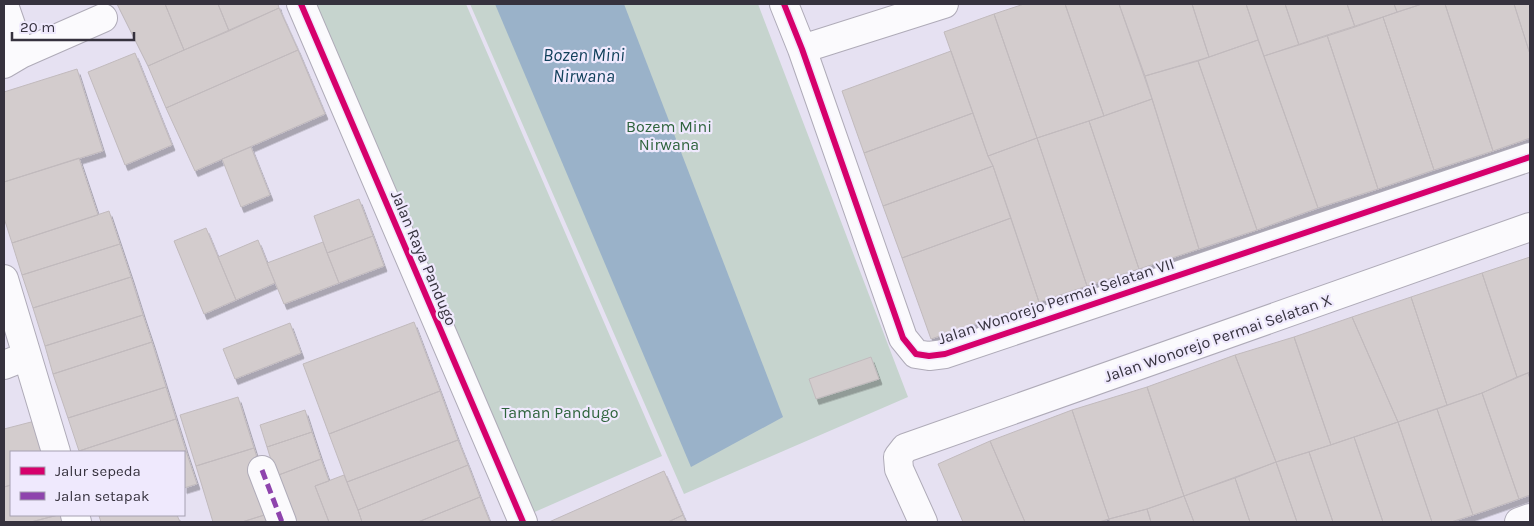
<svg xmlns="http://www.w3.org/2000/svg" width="1534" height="526" font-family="Karla,sans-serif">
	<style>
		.green { fill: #c6d4ce }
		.water { fill: #9ab2c9 }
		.building { fill: #d3cccd; stroke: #c1babd; filter: url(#shadow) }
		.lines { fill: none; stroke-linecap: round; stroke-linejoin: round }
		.minor-casing { stroke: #afabb8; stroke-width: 30 }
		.minor { stroke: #fbfafd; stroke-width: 28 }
		.quiet { stroke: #8e44ad; stroke-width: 5; stroke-dasharray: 10 5; stroke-linecap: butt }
		.cycleway-casing { stroke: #efe9fd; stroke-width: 9 }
		.cycleway { stroke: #d6006c; stroke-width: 6 }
		.labels { text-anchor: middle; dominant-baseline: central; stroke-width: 4.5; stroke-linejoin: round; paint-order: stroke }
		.park-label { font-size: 16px; fill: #2f643d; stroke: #efe9fd }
		.street-label { font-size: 16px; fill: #36323e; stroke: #efe9fd }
		.water-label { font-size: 18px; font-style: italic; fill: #11405b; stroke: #efe9fd }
	</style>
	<defs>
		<filter id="shadow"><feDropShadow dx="3" dy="5.5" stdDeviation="0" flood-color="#0004"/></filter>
	</defs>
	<rect width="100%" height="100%" fill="#e6e1f2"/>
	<path class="green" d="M309,4h157l196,452 -141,62z
		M470,4h288l150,393 -224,97z"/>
	<path class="water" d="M495,4h129l159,413 -92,50z"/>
	<path class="building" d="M117,4h48l19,46 -36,16z
		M165,4h53l11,27 -45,19z
		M218,4h60l1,4 -50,23z
		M1024,4h41l39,112 -67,22 -43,-124z
		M1065,4h54l33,95 -48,17z
		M1119,4h73l17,53 -64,19z
		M1192,4h54l12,36 -49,17z
		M1246,4h39l14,41 -35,11z
		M1285,4h62l8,23 -56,18z
		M1347,4h47l3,8 -42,15z
		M1394,4h28l-25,8z
		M1422,4h23l48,147 -59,19 -51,-153z
		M1445,4h69l16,50v84l-37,13z
		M1514,4h16v50z
		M279,8l19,42 -132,58 -18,-42z
		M994,14l43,124 -49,18 -44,-124z
		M1383,17l51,153 -56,19 -51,-154z
		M1327,35l51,154 -60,19 -54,-152z
		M1258,40l60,168 -61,22 -59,-169z
		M298,50l27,64 -130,57 -29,-63z
		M951,51l22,62 -109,40 -22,-62z
		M135,53l37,92 -47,20 -37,-93z
		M1198,61l59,169 -58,19 -54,-173z
		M77,69l26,82 -99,31v-90z
		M1152,99l47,150 -60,20 -50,-148z
		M973,113l15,43 5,10 -110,40 -19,-53z
		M1089,121l50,148 -52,17 -50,-148z
		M1037,138l50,148 -48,16 -46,-136 -5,-10z
		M251,147l19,48 -29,12 -19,-48z
		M79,158l19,57 -86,28 -8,-25v-36z
		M993,166l18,52 -109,40 -19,-52z
		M359,199l14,37 -46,17 -13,-37z
		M109,211l11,33 -98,31 -10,-32z
		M1011,218l28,84 -108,37 -29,-81z
		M206,228l30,72 -32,14 -30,-73z
		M373,236l11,30 -45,17 -12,-30z
		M258,240l17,43 -39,17 -18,-43z
		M323,242l16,41 -55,21 -17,-41z
		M120,244l11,33 -98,31 -11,-33z
		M1530,257v115l-13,5 -35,-104z
		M1482,273l35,104 -35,16 -35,12 -36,-108z
		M131,277l12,38 -98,31 -12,-38z
		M1411,297l36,108 -49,17 -46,-105z
		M143,315l9,27 -99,32 -8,-28z
		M1352,317l46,105 -67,23 -37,-108z
		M414,322l26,69 -111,43 -26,-70z
		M290,323l11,30 -66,26 -12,-30z
		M1294,337l37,108 -55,17 -41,-107z
		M152,342l14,45 -98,31 -15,-44z
		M1235,355l41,107 -92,34 -37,-109z
		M871,357l8,22 -63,20 -7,-20z
		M1528,373l2,6v116l-11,4 -37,-106z
		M166,387l10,32 -97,32 -11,-33z
		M1147,387l37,109 -37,13 -38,10 -37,-109z
		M440,391l18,49 -111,42 -18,-48z
		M1482,393l37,106 -46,16 -36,-106z
		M238,397l16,51 -58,18 -16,-51z
		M1437,409l36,106 -22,7h-19l-34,-100z
		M305,410l7,22 -45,15 -7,-22z
		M1072,410l37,109 -10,3h-74l-35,-81z
		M176,419l10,32 -5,1h-102v-1z
		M35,421l9,31h-33v33l-7,2v-58z
		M1398,422l34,100h-49l-29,-85z
		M312,432l9,27 -45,17 -9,-29z
		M1354,437l29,85h-50l-24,-70z
		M458,440l10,25 -110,45 -11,-28z
		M990,441l35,81h-62l-25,-58z
		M254,448l20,64 -32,10h-29l-17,-56z
		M186,451l11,33 -13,4v-36h-3z
		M1309,452l24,70h-36l-21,-60z
		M321,459l8,22 -14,5 14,36h-36l-17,-46z
		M1276,462l21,60h-47l-15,-44z
		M468,465l12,32 -62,25h-56l-4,-12z
		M664,471l19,44 -15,7h-119z
		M344,475l14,35 4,12h-33l-14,-36z
		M1235,478l15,44h-56l-10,-26z
		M11,485v30h47l-27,7h-27v-35z
		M1184,496l10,26h-43l-4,-13z
		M480,497l10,25h-72z
		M1147,509l4,13h-41l-1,-3z
		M274,512l4,10h-36z
		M58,515h3l2,7h-32z
		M103,515h74l3,7h-79l-2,-6z
		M683,515l3,7h-18z"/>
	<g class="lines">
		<g class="minor-casing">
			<path id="minor" d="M301,4l222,518
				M784,4l18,45 101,289 13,16 13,2 16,-2 585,-197
				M4,5l17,49
				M802,49l142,-45
				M4,64l17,-10 82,-36
				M4,279l52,173
				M4,365l23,-9
				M262,470l20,52
				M75,515l2,7
				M923,522l-24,-53 -1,-12 7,-9 625,-221
				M1519,522l11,-4"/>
		</g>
		<use href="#minor" class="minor"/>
		<path class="quiet" d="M262,470l20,52"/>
		<g class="cycleway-casing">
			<path id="cycleway" d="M301,4l222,518
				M784,4l18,45 101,289 13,16 13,2 16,-2 585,-197"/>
		</g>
		<use href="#cycleway" class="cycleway"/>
	</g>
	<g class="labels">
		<g class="park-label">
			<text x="669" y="126">Bozem Mini<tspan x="669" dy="18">Nirwana</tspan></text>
			<text x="560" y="412">Taman Pandugo</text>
		</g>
		<g class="street-label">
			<text transform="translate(424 258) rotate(67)">Jalan Raya Pandugo</text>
			<text transform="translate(1056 301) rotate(-18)">Jalan Wonorejo Permai Selatan VII</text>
			<text transform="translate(1218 338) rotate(-19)">Jalan Wonorejo Permai Selatan X</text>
		</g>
		<g class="water-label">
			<text x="584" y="55">Bozen Mini<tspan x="584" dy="21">Nirwana</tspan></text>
		</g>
	</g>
	<rect width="1534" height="526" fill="none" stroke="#36323e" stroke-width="10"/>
	<rect x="10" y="451" width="175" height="65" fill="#efe9fd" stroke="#a5a0b1"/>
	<rect x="20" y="467" width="25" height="8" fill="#d6006c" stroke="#a5a0b1"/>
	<text x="55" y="476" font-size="15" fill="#36323e">Jalur sepeda</text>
	<rect x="20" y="492" width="25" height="8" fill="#8e44ad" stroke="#a5a0b1"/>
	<text x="55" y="501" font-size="15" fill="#36323e">Jalan setapak</text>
	<path d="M12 32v8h122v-8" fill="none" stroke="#36323e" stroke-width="2.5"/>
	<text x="20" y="32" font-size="15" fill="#36323e" stroke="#efe9fd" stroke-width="4" paint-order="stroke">20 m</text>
</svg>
